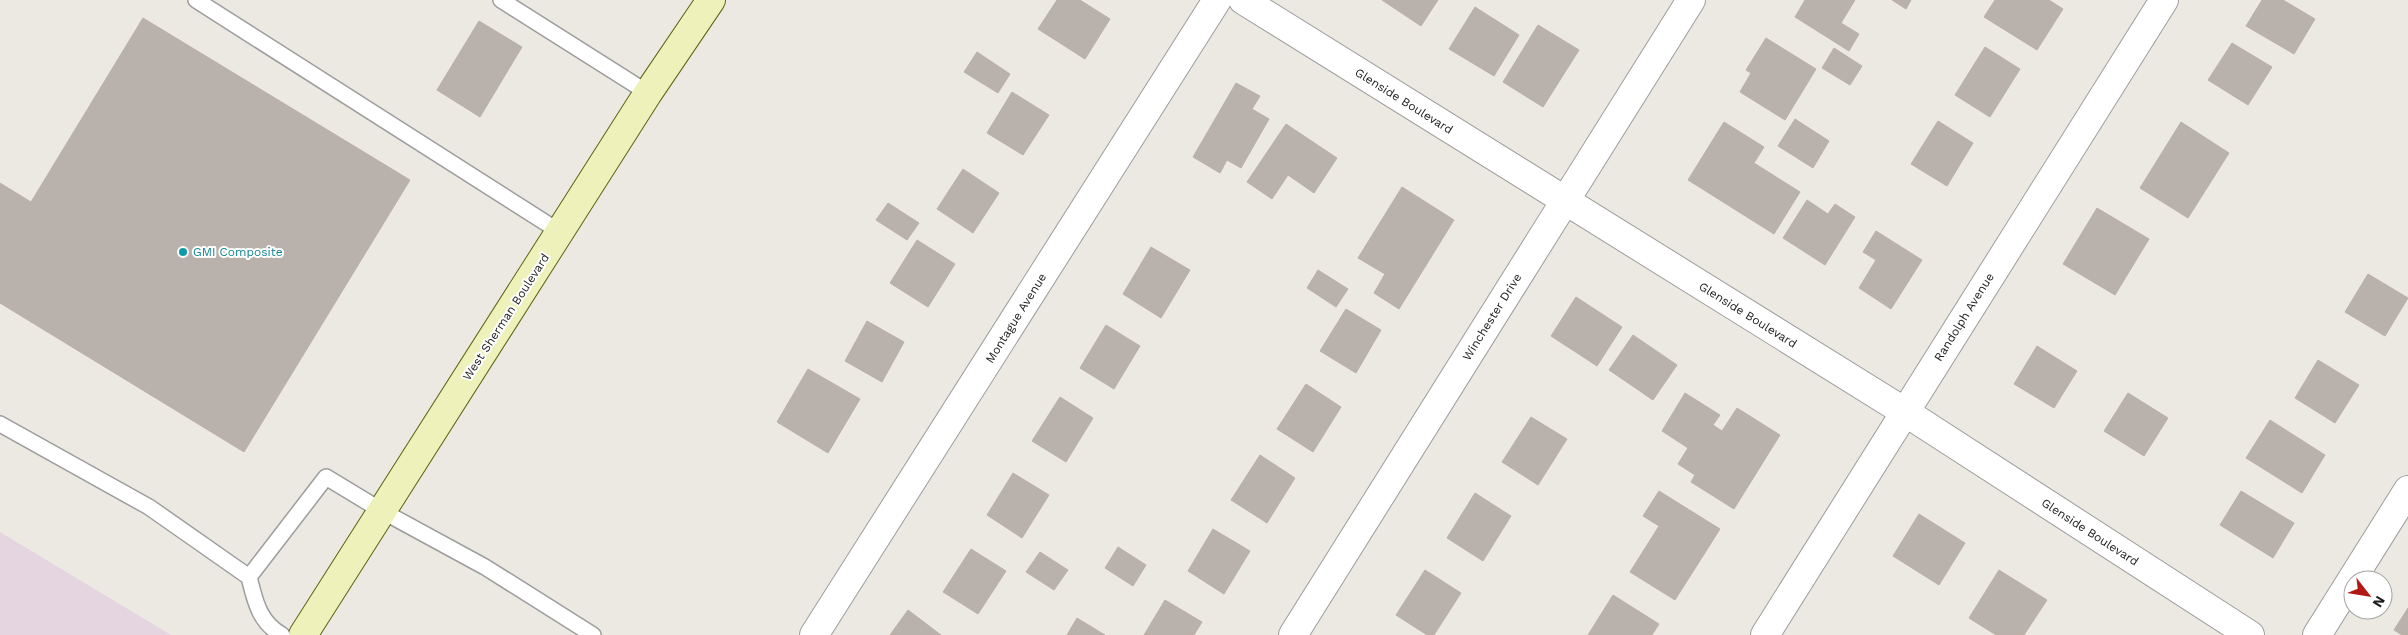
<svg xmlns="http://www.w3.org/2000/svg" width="2408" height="635" font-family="'Work Sans',sans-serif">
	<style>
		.industrial { fill: #e4d5e1 }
		.building { fill: #b9b2ac; stroke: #bcb0a6 }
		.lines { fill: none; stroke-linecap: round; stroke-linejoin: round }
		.service-casing { stroke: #9d9d9d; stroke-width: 18 }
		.minor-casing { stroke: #9d9d9d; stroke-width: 30 }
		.secondary-casing { stroke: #5a6510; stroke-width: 30 }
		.service { stroke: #fff; stroke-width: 15 }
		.minor { stroke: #fff; stroke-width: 28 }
		.secondary { stroke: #eef2ba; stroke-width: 28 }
		.culture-dot { fill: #0f9aa8; stroke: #fff; stroke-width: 2 }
		.labels { text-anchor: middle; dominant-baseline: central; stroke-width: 4; stroke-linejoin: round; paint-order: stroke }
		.street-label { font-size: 12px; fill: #1c1c1c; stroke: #fff }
		.culture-label { font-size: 12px; fill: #0d838f; stroke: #fff; text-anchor: start }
	</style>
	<rect width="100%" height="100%" fill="#ece9e2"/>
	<path class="industrial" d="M0,532l171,103h-171z"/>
	<path class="building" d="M1057,0h23l30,19 -25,40 -47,-30z
		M1382,0h56l-17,26z
		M1805,0h50l-14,23 18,11 -10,17 -54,-34z
		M1892,0h19l-5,9z
		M1995,0h54l14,9 -26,41 -53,-33z
		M2262,0h21l32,19 -21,35 -48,-28z
		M1475,7l44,28 -25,41 -45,-27z
		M143,18l267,162 -166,272 -244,-149v-120l31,19z
		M479,21l43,26 -42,70 -43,-27z
		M1538,25l41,25 -36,57 -40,-25z
		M1766,38l50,31 -31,51 -45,-28 11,-19 -5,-3z
		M2232,43l40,24 -24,38 -40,-25z
		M1985,47l35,22 -30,48 -35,-22z
		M1834,48l28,18 -12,19 -28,-17z
		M977,52l33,22 -12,19 -34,-21z
		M1236,83l24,13 -8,13 17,10 -28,49 -14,-8 -7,13 -27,-16z
		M1012,92l37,23 -26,40 -36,-22z
		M1795,119l34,22 -16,27 -35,-22z
		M1938,121l35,22 -26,43 -36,-22z
		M1724,122l40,25 -10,16 46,29 -26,42 -86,-54z
		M2181,122l48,31 -41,65 -48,-30z
		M1286,124l51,34 -23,35 -26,-18 -16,24 -25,-17z
		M963,169l36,24 -26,40 -36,-24z
		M1402,187l52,33 -55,89 -25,-16 11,-19 -27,-16z
		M1807,200l21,14 7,-10 20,13 -30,48 -42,-27z
		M888,203l31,20 -12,17 -31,-20z
		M2097,208l52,31 -34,56 -52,-31z
		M1876,231l46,29 -31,49 -32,-21 17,-28 -13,-8z
		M917,240l38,24 -27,43 -38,-24z
		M1151,247l39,23 -29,48 -38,-24z
		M1318,270l30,19 -12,18 -29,-19z
		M2368,274l40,24 -23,38 -40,-24z
		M1576,297l46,30 -25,39 -46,-30z
		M1346,309l35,21 -25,43 -36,-22z
		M867,321l37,21 -22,40 -37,-21z
		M1106,325l34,21 -26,43 -34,-21z
		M1633,335l44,30 -24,35 -44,-30z
		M2037,346l40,25 -23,37 -40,-24z
		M2318,360l41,25 -24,38 -40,-25z
		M808,369l52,30 -32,54 -51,-31z
		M1306,384l35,23 -28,45 -36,-23z
		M1685,393l35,22 -7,10 9,6 15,-23 43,27 -46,74 -43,-27 4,-7 -17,-11 10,-16 -26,-17z
		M2128,393l40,25 -24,38 -40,-25z
		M1060,397l33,21 -27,44 -34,-21z
		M1531,417l36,22 -29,46 -36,-23z
		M2270,420l55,35 -23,38 -56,-35z
		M1260,455l35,23 -28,45 -36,-23z
		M1013,473l36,22 -27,43 -35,-23z
		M1659,491l61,38 -45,71 -45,-28 29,-46 -16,-10z
		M2241,491l53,32 -21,35 -53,-33z
		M1475,493l36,23 -28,45 -36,-23z
		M1919,514l46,29 -26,42 -46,-29z
		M1213,529l37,22 -26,43 -36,-23z
		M1118,547l28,18 -13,21 -28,-18z
		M971,549l35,22 -28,43 -35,-22z
		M1040,552l28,18 -14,20 -28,-18z
		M1425,570l36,23 -27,42h-7l-31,-20z
		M1999,570l48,30 -23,35h-28l-27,-17z
		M1613,595l46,29 -7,11h-64z
		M1165,600l37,22 -8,13h-50z
		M2408,608v27h-6l-8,-5z
		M908,610l33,25h-51z
		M1077,618l28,17h-38z"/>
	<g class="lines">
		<g class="service-casing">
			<path id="service" d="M196,0l364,232
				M501,0l147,93
				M0,424l149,83 100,70c6,24 10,45 33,58
				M249,577l77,-100 56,34 103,56 108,68"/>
		</g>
		<g class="minor-casing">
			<path id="minor" d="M1243,0l662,412 345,223
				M814,635l403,-635
				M1293,635l398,-635
				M1765,635l399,-635
				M2317,635l91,-145"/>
		</g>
		<g class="secondary-casing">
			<path id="secondary" d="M303,635l345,-542 63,-93"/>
		</g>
		<use href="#service" class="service"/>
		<use href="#minor" class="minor"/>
		<use href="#secondary" class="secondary"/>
	</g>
	<circle class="culture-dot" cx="183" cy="252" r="5"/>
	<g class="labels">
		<g class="street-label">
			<text transform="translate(1404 101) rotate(32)">Glenside Boulevard</text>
			<text transform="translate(1748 315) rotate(32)">Glenside Boulevard</text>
			<text transform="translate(506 317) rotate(-57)">West Sherman Boulevard</text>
			<text transform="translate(1492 317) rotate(-58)">Winchester Drive</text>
			<text transform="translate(1964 317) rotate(-58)">Randolph Avenue</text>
			<text transform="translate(1016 318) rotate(-58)">Montague Avenue</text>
			<text transform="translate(2090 532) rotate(33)">Glenside Boulevard</text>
		</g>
		<g class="culture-label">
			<text x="193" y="252">GMI Composite</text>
		</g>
	</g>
	<g transform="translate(2368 595) rotate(121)"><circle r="24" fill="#ffffff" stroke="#a4a4a4"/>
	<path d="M0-4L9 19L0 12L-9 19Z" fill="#b21915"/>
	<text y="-8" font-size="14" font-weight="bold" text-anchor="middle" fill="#1c1c1c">N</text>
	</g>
</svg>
